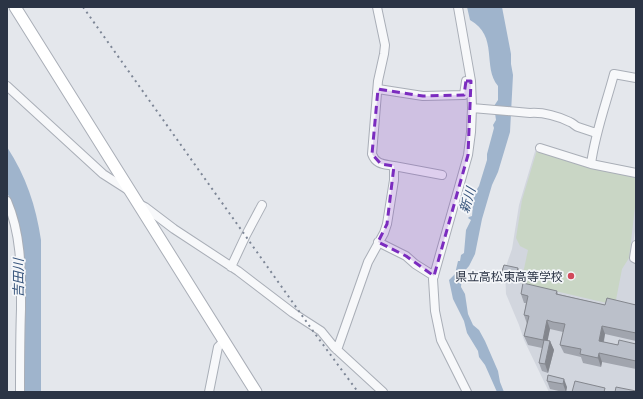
<svg xmlns="http://www.w3.org/2000/svg" width="643" height="399" font-family="Cabin,'Noto Sans JP',sans-serif">
	<style>
		.built { fill: #d2d6de }
		.green { fill: #c9d6c5 }
		.water { fill: #9fb4cc }
		.lines { fill: none; stroke-linecap: round; stroke-linejoin: round }
		.street-casing { stroke: #a9aeb7; stroke-width: 10 }
		.secondary-casing { stroke: #a9aeb7; stroke-width: 13 }
		.street { stroke: #f7f8fa; stroke-width: 8 }
		.secondary { stroke: #fff; stroke-width: 11 }
		.rail { stroke: #7d8696; stroke-width: 2; stroke-dasharray: 2 4; stroke-linecap: butt }
		.wall { fill: #a1a5ae }
		.shaded-wall { fill: #83868d }
		.building { fill: #bbc0ca; stroke: #83868d }
		.marked { fill: #7b2cbf; fill-opacity: 0.2; stroke: #7b2cbf; stroke-width: 3; stroke-dasharray: 8 5; stroke-linejoin: round }
		.poi-dot { fill: #d1495b; stroke: #f4f6f9; stroke-width: 1.5 }
		.labels { text-anchor: middle; dominant-baseline: central; stroke-width: 3.5; stroke-linejoin: round; paint-order: stroke }
		.poi-label { font-size: 12px; fill: #2b3445; stroke: #f4f6f9; text-anchor: end }
		.water-label { font-size: 13px; font-style: italic; fill: #34527a; stroke: #f4f6f9 }
	</style>
	<rect width="100%" height="100%" fill="#e4e7ec"/>
	<path class="built" d="M536,148l54,17 46,10v49l-5,35 5,3v130h-87l-25,-52 -5,-15 -13,-31 -1,-25 7,-20 7,-44z"/>
	<path class="green" d="M537,150l49,16 50,12v21l-7,59 -7,11 -7,36 -94,-22 7,-33 -8,-4 -4,-8 6,-38z"/>
	<path class="water" d="M467,7h35l9,47v10l2,11 -3,57 -12,40 -6,13 -10,34 -7,35 -6,12 -7,8 -1,13 4,7 3,20 5,11 6,5 6,11 13,30 2,11 4,10h-7l-12,-27 -6,-8 -1,-6 -11,-18 -3,-12 -11,-22 -4,-19 6,-6 3,-13h2l1,-6 3,-2 2,-23 5,-10 -3,-2 1,-1 3,-1 2,-22 5,-8 8,-26v-6l7,-26 -1,-3 3,-5 -2,-14 4,-6v-14c-16,-19 1,-50 -28,-66z
		M7,147c19,29 29,59 34,93v152h-19l1,-62 -12,-130 -4,-7z"/>
	<g class="lines">
		<g class="street-casing">
			<path id="street" d="M458,7l13,74 1,27 -1,24 -3,23 -35,124 2,32 6,29 26,52
				M7,86l96,88 25,16
				M378,89l45,7 41,-1 2,-14h5
				M472,108l58,5c14,-1 27,3 40,9 3,1 5,4 8,5 6,2 12,4 18,6
				M540,148l51,16 45,9
				M591,164c4,-31 15,-60 23,-90l22,4
				M394,166l48,9
				M7,201c15,35 14,71 14,108 -1,28 -1,55 -1,83
				M139,204l6,3 29,22 64,42 55,42 28,18 13,16 49,45
				M378,242l28,14 9,8 19,12
				M636,245l-2,13 2,1
				M231,267l15,-32 16,-30
				M337,350l31,-88 16,-29 3,-9 7,-44v-14c-10,-2 -18,-1 -22,-12l6,-73 6,-27 1,-9 -8,-38
				M209,392l9,-45 6,-6"/>
		</g>
		<g class="secondary-casing">
			<path id="secondary" d="M15,7l241,385"/>
		</g>
		<use href="#street" class="street"/>
		<use href="#secondary" class="secondary"/>
		<path class="rail" d="M83,7l230,324 45,61"/>
	</g>
	<path class="wall" d="M504,265l17,12 -2,6 -14,-3 -3,-9z
		M557,291l1,3 47,11h31v36l-31,-7 -1,8 14,3 18,-1v25l-34,-7 -1,5 -18,-4 -2,-6 -17,-4 -4,-8 3,-13 -13,-3 -3,11 3,1 4,9 -6,23 -6,-2 -3,-8 3,-15 -14,-3 -4,-9 3,-12 -3,-9 2,-12h-2l-3,-9z
		M548,375l19,12 -1,5h2h-5l-13,-3 -3,-8z"/>
	<path class="shaded-wall" d="M518,268l3,9 -2,6 -3,-8z
		M547,320l3,9 -4,20 -3,-9z
		M602,326l3,8 -3,15 -3,-8z
		M550,341l4,9 -6,23 -3,-9z
		M599,353l3,9 -1,5 -3,-9z
		M564,379l3,8 -1,5 -3,-8z"/>
	<path class="building" d="M504,265l14,3 -2,7 -14,-4z
		M523,283l34,8 -1,3 49,11 2,-7 29,7v28l-34,-7 -3,15 19,4 1,-5 17,4v17l-37,-8 -1,5 -18,-4 1,-5 -21,-4 5,-21 -12,-2 -6,-2 -4,20 -19,-4 5,-20 -5,-1 4,-19 -7,-2z
		M544,340l6,1 -5,23 -6,-1z
		M548,375l16,4 -1,5 -16,-3z
		M575,381l30,7 -1,4h-32z
		M616,387l20,4v-2v3h-21z"/>
	<path class="marked" d="M466,81h5l-3,74 -34,121 -28,-20 -28,-14 9,-18 7,-58 -13,-2 -9,-10 6,-65 45,7 41,-1z"/>
	<circle class="poi-dot" cx="571" cy="276" r="4"/>
	<g class="labels">
		<g class="poi-label">
			<text x="563" y="276">県立高松東高等学校</text>
		</g>
		<g class="water-label">
			<text transform="translate(467 200) rotate(-73)">新川</text>
			<text transform="translate(18 278) rotate(-90)">吉田川</text>
		</g>
	</g>
	<rect width="643" height="399" fill="none" stroke="#2b3445" stroke-width="16"/>
</svg>
